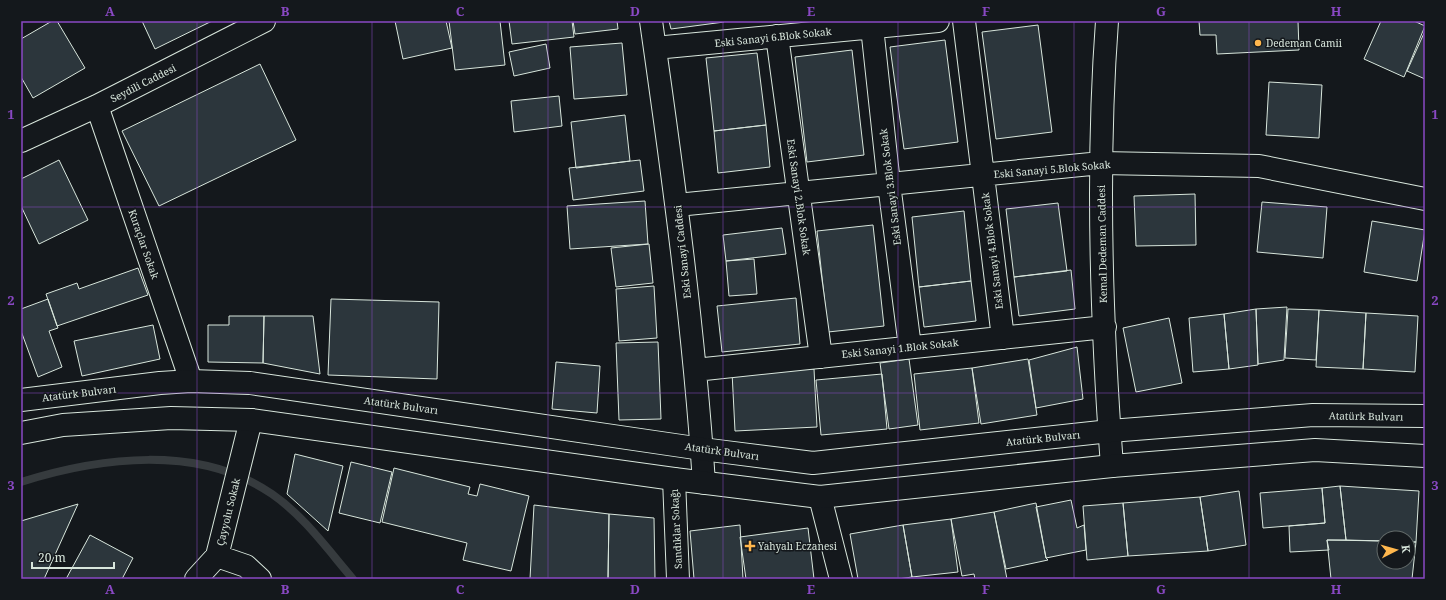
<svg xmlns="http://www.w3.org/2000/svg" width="1446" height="600" font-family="'Noto Serif',serif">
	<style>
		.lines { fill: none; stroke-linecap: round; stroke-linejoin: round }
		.stream { stroke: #363b3e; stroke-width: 8 }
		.building { fill: #2c363c; stroke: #d8e6dc }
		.minor-casing { stroke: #d8e6dc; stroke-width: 24 }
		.major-casing { stroke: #d8e6dc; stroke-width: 24 }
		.minor { stroke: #14181c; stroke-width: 22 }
		.major { stroke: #14181c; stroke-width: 22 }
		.grid { fill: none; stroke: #8948c3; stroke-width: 1; stroke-opacity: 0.55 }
		.poi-dot { fill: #ffb74d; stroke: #14181c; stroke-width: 1.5 }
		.labels { text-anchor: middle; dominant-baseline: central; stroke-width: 3; stroke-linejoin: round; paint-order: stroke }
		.street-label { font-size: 10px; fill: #d8e6dc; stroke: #14181c }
		.poi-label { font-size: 10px; fill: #d8e6dc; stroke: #14181c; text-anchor: start }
		.neatline { fill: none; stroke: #8948c3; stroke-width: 1.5 }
		.grid-label { font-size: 13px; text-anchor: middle; font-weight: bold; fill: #8948c3 }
	</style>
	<rect width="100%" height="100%" fill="#14181c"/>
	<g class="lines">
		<path class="stream" d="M21,482c79,-25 178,-38 251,12 32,22 56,56 81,85"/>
	</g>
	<path class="building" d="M52,21h5l28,47 -52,30 -12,-21v-38z
		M142,21h70l-57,28z
		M395,21h51l6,27 -49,11z
		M449,21h51l5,44 -50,5z
		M509,21h63l2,16 -62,7z
		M573,21h44l1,8 -43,5z
		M669,21h54l1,1 -53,7z
		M1199,21h99l1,29 -82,4 -1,-19h-16z
		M1381,21h33l11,5 -21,51 -40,-18z
		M1038,25l14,107 -56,7 -14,-107z
		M1425,31v48l-18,-8z
		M945,40l13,102 -54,7 -14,-102z
		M622,43l5,52 -53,4 -4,-52z
		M546,44l4,24 -36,8 -5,-24z
		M852,50l12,105 -57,7 -12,-105z
		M757,53l9,72 -52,6 -8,-73z
		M260,64l36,76 -137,66 -37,-75z
		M1269,82l53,3 -3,53 -53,-3z
		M559,96l3,30 -48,6 -3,-31z
		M625,115l5,46 -54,7 -5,-46z
		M766,125l4,42 -52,6 -4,-42z
		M59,160l29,60 -49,24 -18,-38v-27z
		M640,160l4,31 -71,9 -4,-32z
		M1195,194l1,51 -60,1 -2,-50z
		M645,201l3,43 -78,5 -3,-43z
		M1262,202l65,5 -4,51 -66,-6z
		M1058,203l9,68 -53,6 -8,-68z
		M964,211l7,70 -52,6 -7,-70z
		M1372,221l53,9 -8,51 -53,-9z
		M873,225l11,101 -56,6 -11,-101z
		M782,228l4,26 -60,7 -3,-26z
		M649,244l4,39 -37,4 -5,-39z
		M754,259l3,35 -28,2 -3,-35z
		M138,268l10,27 -91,31 -11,-32 31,-11 2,6z
		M1071,270l4,39 -56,7 -5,-39z
		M971,281l5,40 -52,6 -5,-40z
		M654,286l3,52 -38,3 -3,-52z
		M796,298l4,46 -78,8 -5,-46z
		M48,299l10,29 -9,3 13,36 -24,10 -17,-46v-22z
		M331,299l108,3 -2,77 -109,-4z
		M1287,307l-3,53 -26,4 -2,-55z
		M1256,309l2,56 -29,4 -5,-55z
		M1288,309l31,1 -3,50 -31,-2z
		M1319,310l47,3 -3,56 -47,-2z
		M1366,313l52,3 -3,56 -52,-3z
		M1224,314l5,55 -36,3 -4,-54z
		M229,316h35l-1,47 -55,-1v-37h21z
		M264,316h49l7,58 -57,-11z
		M1169,318l13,65 -46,9 -13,-64z
		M153,325l7,34 -78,17 -8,-35z
		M658,342l3,77 -42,1 -3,-77z
		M1077,347l6,52 -47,9 -7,-48z
		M909,359l9,66 -29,4 -9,-66z
		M1028,359l9,56 -56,9 -9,-56z
		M556,362l44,4 -3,47 -45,-4z
		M972,368l7,55 -59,7 -6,-56z
		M814,369l3,58 -82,4 -3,-59z
		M882,374l5,55 -66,6 -5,-55z
		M295,454l48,12 -15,65 -41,-37z
		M351,462l41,10 -12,51 -41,-10z
		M394,468l76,19 -2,7 9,2 3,-12 49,12 -18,75 -48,-11 4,-17 -85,-21z
		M1340,486l79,5 -3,51h-8v-4h-24v3l-38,-1z
		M1340,486l6,54h-19l2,10 -39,2 -1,-26 36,-3 -3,-35z
		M1322,488l3,35 -62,5 -3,-35z
		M1239,491l7,54 -38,6 -8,-54z
		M1200,497l8,54 -80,5 -5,-53z
		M1071,500l6,28 7,-3 2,25 -40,8 -10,-51z
		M1036,503l10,55 2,2 -42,9 -12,-57z
		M1123,503l5,53 -41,4 -4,-54z
		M78,504l-34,75h-23v-58z
		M534,505l75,9 -1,65h-78z
		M994,512l13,67h-32l-1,-5 -12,2 -11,-57z
		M609,514l45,4 1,61h-47z
		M951,519l7,53 -46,5 -9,-52z
		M740,525l3,54h-49l-4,-48z
		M903,525l9,52 -14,2h-40l-8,-45z
		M808,528l6,51h-68l-6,-42z
		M90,535l43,23 -11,21h-56z
		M1327,540l57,1v21h24v-20h8l-4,37h-81z"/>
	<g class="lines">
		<g class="minor-casing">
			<path id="minor" d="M651,21c22,154 43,307 53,462
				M964,21l39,317
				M1107,21c-11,148 -6,298 5,445
				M872,27l17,157 21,163
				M777,36l44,321
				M655,48l283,-27
				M97,106l94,275
				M21,141l76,-35 167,-85
				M677,205l424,-42 158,3 166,33
				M695,370l410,-43
				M251,420l-34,136 29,10 14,13
				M674,479l4,100
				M820,497l21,82
				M196,579l21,-23"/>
		</g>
		<g class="major-casing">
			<path id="major" d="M21,400l139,-17 31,-2 59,2 452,66 111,14 297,-32 203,-16 112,1
				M21,433l42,-8 108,-7 80,2 423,59 146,18 292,-31 203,-16 110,6"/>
		</g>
		<use href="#minor" class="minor"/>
		<use href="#major" class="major"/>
	</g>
	<path class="grid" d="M197,21v558M372,21v558M548,21v558M723,21v558M898,21v558M1074,21v558M1249,21v558M21,207h1404M21,393h1404"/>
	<g class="poi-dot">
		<circle cx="1258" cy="43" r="4"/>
		<path d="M748 540h4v4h4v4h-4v4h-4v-4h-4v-4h4z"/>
	</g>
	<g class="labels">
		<g class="street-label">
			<text transform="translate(773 37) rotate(-6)">Eski Sanayi 6.Blok Sokak</text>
			<text transform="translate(143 83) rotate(-27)">Seydili Caddesi</text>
			<text transform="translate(1052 169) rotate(-5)">Eski Sanayi 5.Blok Sokak</text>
			<text transform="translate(890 187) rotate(-97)">Eski Sanayi 3.Blok Sokak</text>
			<text transform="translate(799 197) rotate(82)">Eski Sanayi 2.Blok Sokak</text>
			<text transform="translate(144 244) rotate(71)">Kuraçlar Sokak</text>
			<text transform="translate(1102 244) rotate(-91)">Kemal Dedeman Caddesi</text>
			<text transform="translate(992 251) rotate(-97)">Eski Sanayi 4.Blok Sokak</text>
			<text transform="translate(682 252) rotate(-96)">Eski Sanayi Caddesi</text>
			<text transform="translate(900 348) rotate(-6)">Eski Sanayi 1.Blok Sokak</text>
			<text transform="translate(79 393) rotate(-7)">Atatürk Bulvarı</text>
			<text transform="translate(401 405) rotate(8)">Atatürk Bulvarı</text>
			<text transform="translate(1366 416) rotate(1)">Atatürk Bulvarı</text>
			<text transform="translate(1043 438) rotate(-6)">Atatürk Bulvarı</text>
			<text transform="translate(722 451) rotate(8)">Atatürk Bulvarı</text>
			<text transform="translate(228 512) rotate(-76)">Çayyolu Sokak</text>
			<text transform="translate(676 529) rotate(-93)">Sandıklar Sokağı</text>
		</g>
		<g class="poi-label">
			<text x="1266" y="43">Dedeman Camii</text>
			<text x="758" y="546">Yahyalı Eczanesi</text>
		</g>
	</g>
	<rect width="1446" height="600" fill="none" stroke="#14181c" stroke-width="44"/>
	<g transform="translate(1396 550) rotate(84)"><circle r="19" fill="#14181c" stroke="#626a69"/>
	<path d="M0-3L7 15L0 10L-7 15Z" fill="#ffb74d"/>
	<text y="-6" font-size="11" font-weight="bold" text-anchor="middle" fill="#d8e6dc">K</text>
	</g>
	<path d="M32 562v6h82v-6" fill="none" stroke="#d8e6dc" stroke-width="2"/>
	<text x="38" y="562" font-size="12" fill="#d8e6dc" stroke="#14181c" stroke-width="3" paint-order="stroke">20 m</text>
	<rect x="22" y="22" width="1402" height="556" class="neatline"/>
	<g class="grid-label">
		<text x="110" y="16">A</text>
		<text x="285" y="16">B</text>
		<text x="460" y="16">C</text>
		<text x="635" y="16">D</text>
		<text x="811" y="16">E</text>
		<text x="986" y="16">F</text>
		<text x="1161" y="16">G</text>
		<text x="1336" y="16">H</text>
		<text x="11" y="119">1</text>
		<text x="1435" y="119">1</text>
		<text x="11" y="305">2</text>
		<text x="1435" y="305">2</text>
		<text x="11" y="490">3</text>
		<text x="1435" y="490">3</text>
		<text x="110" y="594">A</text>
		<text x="285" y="594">B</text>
		<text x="460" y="594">C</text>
		<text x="635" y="594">D</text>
		<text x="811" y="594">E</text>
		<text x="986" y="594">F</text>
		<text x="1161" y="594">G</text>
		<text x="1336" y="594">H</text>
	</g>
</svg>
